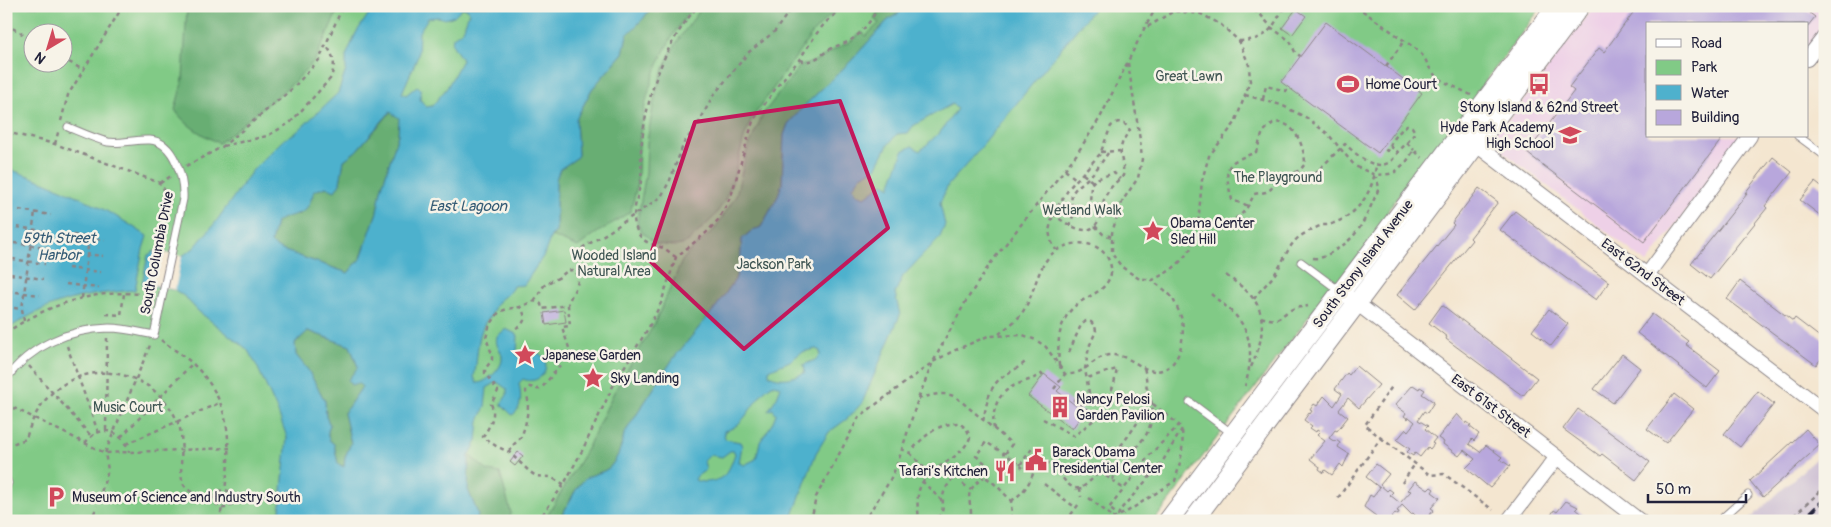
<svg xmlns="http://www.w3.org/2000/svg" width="1831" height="527" font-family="Pangolin,sans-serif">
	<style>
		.built { fill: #eed0e7 }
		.industrial { fill: #ccbed3 }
		.green { fill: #81ca86; stroke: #527660; fill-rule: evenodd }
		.forest { fill: #68ae73; stroke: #456857 }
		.water { fill: #4eb1cd; stroke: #386a84; fill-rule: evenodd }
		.pier { fill: #f4e6d0 }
		.building { fill: #b8a7dc }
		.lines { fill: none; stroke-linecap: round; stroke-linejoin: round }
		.service-casing { stroke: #8b8486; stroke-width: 9 }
		.minor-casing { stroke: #8b8486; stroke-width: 16 }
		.secondary-casing { stroke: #8b8486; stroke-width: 21 }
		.path { stroke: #8b8486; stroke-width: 2.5; stroke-dasharray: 4 4; stroke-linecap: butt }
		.service { stroke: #fff; stroke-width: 7 }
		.minor { stroke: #fff; stroke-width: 14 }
		.secondary { stroke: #fff; stroke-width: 19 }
		.rail { stroke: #22223b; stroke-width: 4; stroke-dasharray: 8 4; stroke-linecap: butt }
		.marked { fill: #c2185b; fill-opacity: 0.2; stroke: #c2185b; stroke-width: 4; stroke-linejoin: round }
		.labels { text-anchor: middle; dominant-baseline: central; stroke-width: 5; stroke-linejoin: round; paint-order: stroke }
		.park-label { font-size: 14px; fill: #3e5452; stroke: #f7f3e8 }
		.poi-label { font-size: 14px; fill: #22223b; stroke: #f7f3e8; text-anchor: start }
		.street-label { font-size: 14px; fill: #22223b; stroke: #f7f3e8 }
		.water-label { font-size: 15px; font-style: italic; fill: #345b75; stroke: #f7f3e8 }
	</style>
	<rect width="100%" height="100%" fill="#f7f3e8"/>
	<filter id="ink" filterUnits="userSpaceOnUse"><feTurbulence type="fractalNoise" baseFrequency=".02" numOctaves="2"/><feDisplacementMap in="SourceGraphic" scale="10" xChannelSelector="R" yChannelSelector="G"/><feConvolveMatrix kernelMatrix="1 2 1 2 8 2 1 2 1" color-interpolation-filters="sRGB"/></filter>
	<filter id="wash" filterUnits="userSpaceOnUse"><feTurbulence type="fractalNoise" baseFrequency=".0096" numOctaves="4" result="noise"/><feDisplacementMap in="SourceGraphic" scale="20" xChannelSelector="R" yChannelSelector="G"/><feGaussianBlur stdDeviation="1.12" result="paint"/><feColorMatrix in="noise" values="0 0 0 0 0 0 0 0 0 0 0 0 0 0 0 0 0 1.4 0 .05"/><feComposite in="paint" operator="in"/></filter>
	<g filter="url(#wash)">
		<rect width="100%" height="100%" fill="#f4e6d0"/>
		<path class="built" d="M1595,6h230v21l-18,23v-26h-160v112h96l-96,127 -155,-120 -1,-5 12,-18h6z"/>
		<path class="industrial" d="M1825,450v71h-77z"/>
		<path class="green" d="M6,6h1536l-66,88v8l-38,51 -9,3 -41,54v8l-67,89 -8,4 -159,210h-1148zM32,32h30v30h-30z"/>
		<path class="forest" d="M187,6h153l-25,54 -21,22 -75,61c-17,-8 -33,-17 -44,-33l8,-31z
			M652,6h42c-35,43 -49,83 -55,137 -1,13 0,26 -2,39 -1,10 -4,20 -7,30l-38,24 -14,11 -27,-11 5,-4v-53l4,-10 15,-10 3,-4 -2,-36 16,-30 31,-36 4,-18 16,-16z
			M703,6h138l-17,15 -12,13 -60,84 -8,20 -12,45 -7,17 -11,17 -24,23 -8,5 -8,1 -18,-2 -14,-12 -5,-9 9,-51 1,-30 7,-41 6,-23 9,-22 11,-19z
			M881,6h28l-22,15 -36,40 -49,47 -14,16 -4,11 -2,49 -5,14 -16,29 -11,5 -8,7 -2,25 -5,16 -19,27 -43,52 -49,75c-2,12 -8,32 -20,37 -7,3 -16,4 -21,10 -11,10 -15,28 -26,40h-13l43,-72 27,-57 41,-69 27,-62 9,-11 23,-20 22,-34 11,-46 16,-36 37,-48c15,-3 25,-11 39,-19 10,-5 14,-6 23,-15l4,4 13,-13 -5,-4z
			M391,112l9,6 -2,17 -17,55 -4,22 -16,46 -13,15 -69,-24 -8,-6 5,-21 12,-7 12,-1 14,-23 26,-8 4,-23 12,-9z
			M308,331l42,15 8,21 1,16 3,4 -18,26 7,30 -6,14 -1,10 -6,-3 -4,-20c-8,-5 -7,-11 -4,-19l-4,-8 -1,-16 -17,-31 -12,-15 -1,-12z
			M469,455l19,16 12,2 11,40 -2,8h-32l1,-7 -10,-24z"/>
		<path class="water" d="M374,6h278l-9,13 -16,16 -4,18 -31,36 -16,30 2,36 -3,4 -15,10 -4,10v53l-5,4 -7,19 -20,30 -11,1c-2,7 -11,11 -16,17 -3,4 -3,7 -5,11 -1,3 -5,5 -7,9 -9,16 -7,37 -11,54l3,6c9,0 25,-14 25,-24 1,-9 -8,-11 -5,-23l9,-7 12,6 -1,19 2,3h2l8,-7c30,5 15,38 -6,29l-4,4c2,11 4,26 -7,32l-11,-11 6,-9v-6l-10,-7 -10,6 -2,19 -6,14 -2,20 -8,15 -1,34 10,24 -1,7h-198l8,-84 -10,-27 -20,-44 -10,-17 -49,-38 -13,-14 -10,-7 -33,-6 6,-29 7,-4 27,5 12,-8 21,-25 37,-52 30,-30 16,-10 40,-38 8,-23v-14l10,-23zM462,8l6,1 1,4 -6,17 -10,7 -1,7 10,16 -15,28 -15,18 -6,1 -6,-8 1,-10 -4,-3 -11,9 -4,-2 16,-37 1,-24 9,-14 10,-1 7,2 9,-3zM390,112l9,6 -1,17 -17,55 -4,22 -16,46 -13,15 -69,-24 -8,-6 5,-21c23,-13 29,-1 38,-31l12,-4 9,4 5,-8 4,-23 12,-9zM308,331l42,15 8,21 -10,13 3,5 8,-2 3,4 -18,26 7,30 -6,14 -1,10 -6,-3 -4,-20c-8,-5 -7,-11 -4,-19l-4,-8 -1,-16 -17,-31 -12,-15 -1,-12z
			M909,6h187l-33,40 -88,109 -27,30 -8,18 5,22 -5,12 -37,39 -8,17 5,22 -38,88 -15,16 -18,13 -13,21 -25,68h-234c11,-12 15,-29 26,-40 5,-6 14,-7 21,-10 12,-5 18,-25 20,-37l49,-75 43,-52 19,-27 5,-16 2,-25 8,-7 11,-5 16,-29 5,-14 2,-49 4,-11 14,-16 49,-47 36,-40zM952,104l5,5 -16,22 -21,20 -8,-5 -9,5 -13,36 -6,-4 -19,14 -8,-3 -4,-7 8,-11 15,-8 12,-23 9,-11 11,-1 5,-7zM816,349l4,2v4l-5,5 -12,5 2,4 -1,4c-11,5 -24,8 -35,2v-5l21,-9 12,-9zM774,384l7,3 -4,10 -9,14 5,-2 3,5 -4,10 -12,18 -4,17 -12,6 -5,-3 3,-16 -2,-4 -15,-3 -1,-8c24,-4 29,-37 50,-47zM730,451h4l1,3c-2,5 -5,15 -9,19 -6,9 -23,11 -31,7l2,-4 9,-6 -2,-9 6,-6 12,2z
			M6,168c50,17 98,38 141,68l-4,13 -8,41c-54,5 -82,9 -129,40z"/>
		<path class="pier" d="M155,251l27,5 -7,34 -26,-6z"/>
		<g id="blocks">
			<path class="building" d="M1638,6h162l15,11 -8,10v-3h-160v112h77l-80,106 -117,-89 47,-62 -5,-4 30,-39 5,4z
				M1296,9l10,7 -14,19 -10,-7z
				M1326,22l96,71 -44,60 -97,-71z
				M1773,157l19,15 -27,34 2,2 -57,71 -19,-15 56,-70 -2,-1z
				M1815,182l10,8v29l-25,-19z
				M1479,188l19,14 -28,36 2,2 -57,70 -18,-15 57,-70 -2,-2z
				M1515,211l94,71 -13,18 -96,-70z
				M1740,281l53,40 2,-3 30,23v13l-9,11 -89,-66z
				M1442,305l95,73 -14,18 -77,-57 1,-2 -18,-14z
				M1549,309l19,15 -17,22 -19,-15z
				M564,310l2,12 -20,3 -2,-12z
				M1652,314l37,28 -3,3 34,26 -13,17 -70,-55z
				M1622,354l18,14 -27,35 -19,-14z
				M1356,366l23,19 -20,23 -11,-10 -9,12 9,7 -11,14 -2,-1 -6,8 6,4 1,-2 4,3 -2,4 11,7 -6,13 -3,-3 -8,11 -7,-5 -1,3 -5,-4 1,-2 -10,-8 15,-18 -8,-6 3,-3 -3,-2 -1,2 -6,-4 2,-2 -8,-6 5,-7 1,1 2,-3 -2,-1 4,-6 3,2 7,-10 10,10 8,-12 -7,-5 12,-16 2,2z
				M1044,374l17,13 -4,4 27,21 -12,17 -44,-33z
				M1413,385l6,4 1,-2 5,3 -3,4 12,8 -7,11 -3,-2 -6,9 10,6 -3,3 11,9 -4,5 2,1 -4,5 -2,-2 -8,10 -5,-4 -2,3 -6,-4 3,-3 -13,-9 9,-11 2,2 7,-9 -6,-5 -1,2 -4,-3 2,-3 -11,-8z
				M1758,391l16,13 -34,43 -16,-13z
				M1674,394l19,15 -27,34 -19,-14z
				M1578,409l72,53 -14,18 -34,-26 -2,2 -37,-27z
				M1457,414l9,10 1,-2 4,3 -2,1 10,8 -5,7 -2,-2 -3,5 11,8 6,-7 16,12 -2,2 10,7 -20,22 -24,-20 9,-9 -11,-9 -5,6 -16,-12 1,-2 -6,-4z
				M1806,429l14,16 -57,52 -13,-16z
				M518,452l5,4 -8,10 -5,-4z
				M1376,464l13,10 -9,11 7,6 2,-2 4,3 -3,3 10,8 11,-12 -3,-1 7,-9 13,9 3,-3 3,2 -2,3 8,6 -9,10 3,2 -10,11h-3l-8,-8 -2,1 -9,-9 -5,6 2,1 -1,3 -3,-2 -6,8h-11l-4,-3 2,-2 -12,-9 6,-12 3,2 7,-9 -14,-11z
				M1566,501l12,6 -2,2 11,9 -2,3h-37l6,-11 3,2z"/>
		</g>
	</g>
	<g filter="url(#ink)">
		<use href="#blocks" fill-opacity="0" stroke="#8b8486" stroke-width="1"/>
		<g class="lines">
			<g class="service-casing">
				<path id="service" d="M1798,136l27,20
					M1301,262l40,30
					M6,379c24,-33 63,-50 103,-51 15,0 30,4 45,7l29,-136c1,-20 -8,-57 -33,-59 -14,-1 -29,4 -42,2 -13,-3 -28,-10 -40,-15
					M1190,402l44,33
					M6,478l2,5 -2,5
					M1719,521l29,-26"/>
			</g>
			<g class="minor-casing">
				<path id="minor" d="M1807,59l18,-23
					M1470,140l355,271
					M1647,275l103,-139
					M1350,298l290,223
					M1508,521l49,-64"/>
			</g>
			<g class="secondary-casing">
				<path id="secondary" d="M1168,521l389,-515
					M1193,521l387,-515"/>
			</g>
			<path class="path" d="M1247,6l13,8 12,14 18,13 5,11 5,4
				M1356,6l60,43 8,8 5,10 8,11 34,17
				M6,24l26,16
				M8,25l3,-6
				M1239,41c30,-1 32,-12 46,-35
				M62,58l21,12
				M800,60c13,5 21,-6 32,-12 6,-3 13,-4 19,-8 10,-6 23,-22 27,-34
				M1128,63l12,77 2,19 -4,19 -15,22 -6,16 -5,17v21l10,13 16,11 15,2 18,-10 11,-10 10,-13 6,-23 4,-44 7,-24 26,-33 15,-42 -1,-16 -10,-24 -19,-17 -19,-10 -27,-3 -30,18
				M1386,66l18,-25
				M1245,95l36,10 26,13 21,16 27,32 20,9 14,-1 6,-2 12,-11 7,-11 8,8
				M1263,99l3,-13 20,5 3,-4
				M61,121l7,-26 55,-89
				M6,132l49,12 105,39 7,11 3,13
				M1407,143l7,7
				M55,144l4,-15
				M223,146l44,-10 23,-13 40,-44c6,-13 5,-22 -4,-34
				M1390,146l8,6
				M1101,152l19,-1
				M1108,153c-6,9 -13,19 -21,26 -14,12 -18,12 -14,31l8,2 9,-8 1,-20 5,-5 18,-6 6,6
				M186,166l36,-19 70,-58 27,-29 24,-54
				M1065,170l12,10
				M1083,174l10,8
				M1290,175l8,7 6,2 41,-40c11,10 29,28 45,18 4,-3 7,-9 10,-12 6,-7 11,-10 15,-18l-3,-5 -5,-2c-10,8 -14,15 -20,26l-5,-4
				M160,183l11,-7
				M19,210l32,5
				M1053,214c12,9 37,28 46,5 3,-7 3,-15 6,-22 4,-9 11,-15 18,-21 2,-11 -5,-21 -1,-32 1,-5 5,-9 8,-14l-6,-7 -6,-1 -7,4 -11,28 -30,33 -17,27 -4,17 2,10 5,9
				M1198,224l22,4c19,-11 25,-13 34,-34l12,-2 5,-3 4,-7 25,-12 5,-6c0,-16 -11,-46 -32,-41l-10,9 -7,20c-7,3 -13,5 -19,8 -16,7 -8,26 -5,40l17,6
				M1069,226l6,-15
				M1095,226l8,8 9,3
				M17,227l32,5
				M73,235l32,5
				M14,243l33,4
				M582,248l25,-15 54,-36 9,-17 14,-37 15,-20 13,-26 37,-45 26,-21 13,-18 1,-7
				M70,252l33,4
				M676,257c-4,-2 -8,-7 -13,-9 -9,-4 -19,-4 -25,-15 -9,-17 0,-35 3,-52 1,-11 0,-21 0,-31 5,-53 21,-103 57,-144
				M1313,258c8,1 13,-2 19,-6 28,-15 32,-32 45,-59l2,-6 -3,-10
				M12,259l33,5
				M68,268l33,4
				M10,274l33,5
				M1226,275c9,7 19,13 26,22 18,21 8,53 -3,74
				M66,284l33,4
				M8,291l32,4
				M1211,294c10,9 22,17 29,27 14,19 11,45 5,65
				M82,298l7,-60
				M1254,299c6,-10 16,-17 22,-27 8,-11 11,-25 23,-35 6,-4 17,-10 24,-12 4,0 7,0 11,-2 25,-9 40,-33 42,-59
				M534,301c12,-16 5,-15 24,-23 6,-3 7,-8 15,-8 13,10 -3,23 -5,35
				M6,307l16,2
				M106,314l15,1 3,-21
				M1261,317c21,7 18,-3 34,-9 4,-1 9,-1 13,-2
				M24,321l-2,-12 13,-97
				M516,328c10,-5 11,-12 4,-21
				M6,333c38,-27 87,-44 133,-39
				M999,334c6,-5 14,-11 20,-17 20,-24 15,-63 50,-72 17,-5 35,1 41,18 2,7 2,11 -2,18 -9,16 -31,16 -42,36 -9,16 -8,31 -7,49
				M161,340c10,8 21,14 31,23 39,37 40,77 33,127
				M67,346l31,86
				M1069,352l12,-27 5,-4 5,1 4,4 1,5 -7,16 -4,22 4,24 -9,12
				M29,366l62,70
				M1054,389l11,-15
				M1086,397l-6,-5 -6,8 23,17
				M918,399c14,-4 24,-8 38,-2l56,47 -7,10 18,14
				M6,404l99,49 125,-5
				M1153,404l26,21
				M1043,419l31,17 27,-22 13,-30 3,-15 -30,9
				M983,421c4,-17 5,-35 21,-45 8,-6 16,-8 23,-16
				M994,429c-3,-19 4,-38 24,-45 9,-4 17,-5 25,-11
				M106,430l1,-93
				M121,437l71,-73
				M1381,438l49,37 14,-1 49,36
				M85,443c16,-20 36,-14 44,9
				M126,444l93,-41
				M6,446l20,-7c6,-22 17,-42 38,-55 43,-27 102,-3 116,45 4,14 -2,48 4,56 7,10 20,12 31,13
				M901,449l9,4c12,-16 28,-30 49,-30l8,6 3,9c-17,35 -61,24 -51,79l6,4
				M509,452c2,-8 12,-11 14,-20 3,-8 5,-20 5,-29 1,-6 -4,-9 -1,-16 5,-1 9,3 14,2l28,-35 1,-3 -8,-24 8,-1 -2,-21 -26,4 -1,-5 -7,-3 -14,6 -13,2 -8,3 -10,15 -3,11 6,16v6l-7,9v4l13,18 -7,13c6,11 -2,23 -8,33l13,9 13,6 21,20 6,4 14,1 14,7
				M910,453l19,20
				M1031,457l6,6
				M985,463l-9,-7 10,-14 19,12
				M1020,465l14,-19
				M1106,476l18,13 24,-32 31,-32 3,4 -21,35 -40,45 -3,6 -9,-7 15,-19
				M1112,480l34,-45c9,-18 8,-29 1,-47
				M922,481l20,20
				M1402,483l13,-19
				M963,484l8,6
				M1044,484l32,24
				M1080,488l1,9
				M215 499a9 9 0 1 1 18 0a9 9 0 1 1-18 0Z
				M1089,498l24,19
				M1338,498l43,-60 -16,-13 28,-40
				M99,499l9,-29 -3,-17 46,-110
				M1011,501c16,-10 20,-21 26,-38 19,-9 26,29 43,25 11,-2 55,-59 60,-70 6,-16 9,-34 4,-50
				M91,521l6,-15
				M219,521l3,-13
				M538,521l26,-37 18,-33 33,-69 34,-55 12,-24 15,-46 30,-24 12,-13 8,-14 6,-13 21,-72 25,-36 21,-25 18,-27 8,-10 20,-17
				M811,521l5,-24 43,-80 74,-55 20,-11 35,-15 35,-1 13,5 10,7 19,27c21,2 28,-18 45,-19 20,-1 31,16 46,16 24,-1 29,-32 26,-51 -2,-7 -6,-15 -9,-21 -4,-7 -14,-13 -20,-18
				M864,521l25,-39 8,-17 21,-66 15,-37 33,-61 24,-37 86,-109 24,-37 44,-89 13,-23
				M930,521c4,-2 10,-4 12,-9 2,-8 -1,-16 4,-24 20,-34 47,-8 65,13l1,20
				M970,521c5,-21 -12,-25 14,-44
				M1066,521l13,-17
				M1105,521l20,-8 50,-32c5,-17 9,-32 7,-51
				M1788,521l37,-34"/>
			<use href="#service" class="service"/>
			<use href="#minor" class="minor"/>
			<use href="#secondary" class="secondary"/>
			<path class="rail" d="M1802,521l23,-22"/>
		</g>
	</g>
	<path class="marked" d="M840,101l48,127 -144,121 -95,-89 46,-138z"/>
	<defs>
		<g id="stadium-bare" transform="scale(1.725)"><path d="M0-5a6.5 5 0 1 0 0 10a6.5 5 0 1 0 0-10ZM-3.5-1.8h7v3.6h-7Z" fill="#d1495b" stroke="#f7f3e8" stroke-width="2.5" paint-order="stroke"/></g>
		<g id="bus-bare" transform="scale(1.725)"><path d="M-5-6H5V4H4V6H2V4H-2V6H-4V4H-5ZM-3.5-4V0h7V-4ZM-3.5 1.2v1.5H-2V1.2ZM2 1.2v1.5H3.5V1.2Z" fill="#d1495b" stroke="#f7f3e8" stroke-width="2.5" paint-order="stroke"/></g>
		<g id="school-bare" transform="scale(1.725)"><path d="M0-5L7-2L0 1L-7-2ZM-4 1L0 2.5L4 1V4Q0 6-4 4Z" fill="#d1495b" stroke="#f7f3e8" stroke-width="2.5" paint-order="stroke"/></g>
		<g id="sight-bare" transform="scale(1.725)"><path d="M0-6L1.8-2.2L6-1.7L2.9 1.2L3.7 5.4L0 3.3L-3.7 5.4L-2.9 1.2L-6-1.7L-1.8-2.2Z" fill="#d1495b" stroke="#f7f3e8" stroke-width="2.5" paint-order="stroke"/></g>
		<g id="building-bare" transform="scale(1.725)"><path d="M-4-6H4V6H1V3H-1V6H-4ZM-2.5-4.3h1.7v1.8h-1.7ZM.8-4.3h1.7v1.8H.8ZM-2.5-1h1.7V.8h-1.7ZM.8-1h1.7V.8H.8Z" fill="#d1495b" stroke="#f7f3e8" stroke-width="2.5" paint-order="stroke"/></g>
		<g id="civic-bare" transform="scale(1.725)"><path d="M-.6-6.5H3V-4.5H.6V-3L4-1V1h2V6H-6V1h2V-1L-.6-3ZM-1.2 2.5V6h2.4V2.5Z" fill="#d1495b" stroke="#f7f3e8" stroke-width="2.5" paint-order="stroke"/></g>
		<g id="restaurant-bare" transform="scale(1.725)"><path d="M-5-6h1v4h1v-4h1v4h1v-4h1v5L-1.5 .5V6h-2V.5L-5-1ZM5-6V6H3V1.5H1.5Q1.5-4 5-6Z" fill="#d1495b" stroke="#f7f3e8" stroke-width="2.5" paint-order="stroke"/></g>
		<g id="parking-bare" transform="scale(1.725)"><path d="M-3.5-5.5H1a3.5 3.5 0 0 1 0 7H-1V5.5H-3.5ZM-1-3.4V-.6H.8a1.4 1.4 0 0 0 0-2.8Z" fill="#d1495b" stroke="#f7f3e8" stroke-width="2.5" paint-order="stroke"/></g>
	</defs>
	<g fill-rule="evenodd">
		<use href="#stadium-bare" x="1348" y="84"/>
		<use href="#bus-bare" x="1539" y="84"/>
		<use href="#school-bare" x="1570" y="135"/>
		<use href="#sight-bare" x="1153" y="231"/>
		<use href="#sight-bare" x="525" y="355"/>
		<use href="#sight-bare" x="593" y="378"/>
		<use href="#building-bare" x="1060" y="407"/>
		<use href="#civic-bare" x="1036" y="460"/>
		<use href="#restaurant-bare" x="1005" y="471"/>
		<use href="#parking-bare" x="56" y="497"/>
	</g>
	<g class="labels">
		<g class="park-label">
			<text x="1189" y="76">Great Lawn</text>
			<text x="1278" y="177">The Playground</text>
			<text x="1082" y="210">Wetland Walk</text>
			<text x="614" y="255">Wooded Island<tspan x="614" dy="16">Natural Area</tspan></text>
			<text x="774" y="264">Jackson Park</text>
			<text x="128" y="407">Music Court</text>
		</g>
		<g class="poi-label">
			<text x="1365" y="84">Home Court</text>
			<text x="1539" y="107" text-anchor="middle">Stony Island &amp; 62nd Street</text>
			<text x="1554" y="127" text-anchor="end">Hyde Park Academy<tspan x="1554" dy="16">High School</tspan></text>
			<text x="1170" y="223">Obama Center<tspan x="1170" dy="16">Sled Hill</tspan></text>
			<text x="542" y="355">Japanese Garden</text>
			<text x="610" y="378">Sky Landing</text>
			<text x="1076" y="399">Nancy Pelosi<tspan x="1076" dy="16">Garden Pavilion</tspan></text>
			<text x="1052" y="452">Barack Obama<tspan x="1052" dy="16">Presidential Center</tspan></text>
			<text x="988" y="471" text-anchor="end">Tafari’s Kitchen</text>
			<text x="72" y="497">Museum of Science and Industry South</text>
		</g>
		<g class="street-label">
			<text transform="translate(157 253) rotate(-79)">South Columbia Drive</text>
			<text transform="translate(1363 264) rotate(-53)">South Stony Island Avenue</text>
			<text transform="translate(1643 272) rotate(37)">East 62nd Street</text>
			<text transform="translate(1491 406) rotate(37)">East 61st Street</text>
		</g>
		<g class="water-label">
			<text x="468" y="206">East Lagoon</text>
			<text x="59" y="238">59th Street<tspan x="59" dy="17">Harbor</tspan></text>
		</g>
	</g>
	<rect width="1831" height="527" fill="none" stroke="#f7f3e8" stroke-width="25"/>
	<rect x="1646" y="22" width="162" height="115" fill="#f7f3e8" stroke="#a29fa3"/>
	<rect x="1656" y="39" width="25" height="8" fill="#ffffff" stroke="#a29fa3"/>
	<text x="1691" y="48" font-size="15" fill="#22223b">Road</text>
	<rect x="1656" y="60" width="25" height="15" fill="#81ca86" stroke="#a29fa3"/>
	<text x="1691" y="72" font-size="15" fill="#22223b">Park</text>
	<rect x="1656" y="85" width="25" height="15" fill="#4eb1cd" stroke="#a29fa3"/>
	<text x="1691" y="98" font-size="15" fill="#22223b">Water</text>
	<rect x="1656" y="110" width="25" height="15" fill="#b8a7dc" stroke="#a29fa3"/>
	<text x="1691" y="122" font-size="15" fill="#22223b">Building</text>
	<g transform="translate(48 48) rotate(218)"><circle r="24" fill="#f7f3e8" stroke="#a29fa3"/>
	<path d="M0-4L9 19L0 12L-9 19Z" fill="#d1495b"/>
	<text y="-8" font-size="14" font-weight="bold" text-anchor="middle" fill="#22223b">N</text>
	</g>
	<path d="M1648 494v8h98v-8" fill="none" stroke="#22223b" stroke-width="2.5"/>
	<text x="1656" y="494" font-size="15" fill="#22223b" stroke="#f7f3e8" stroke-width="4" paint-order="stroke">50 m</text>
</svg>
